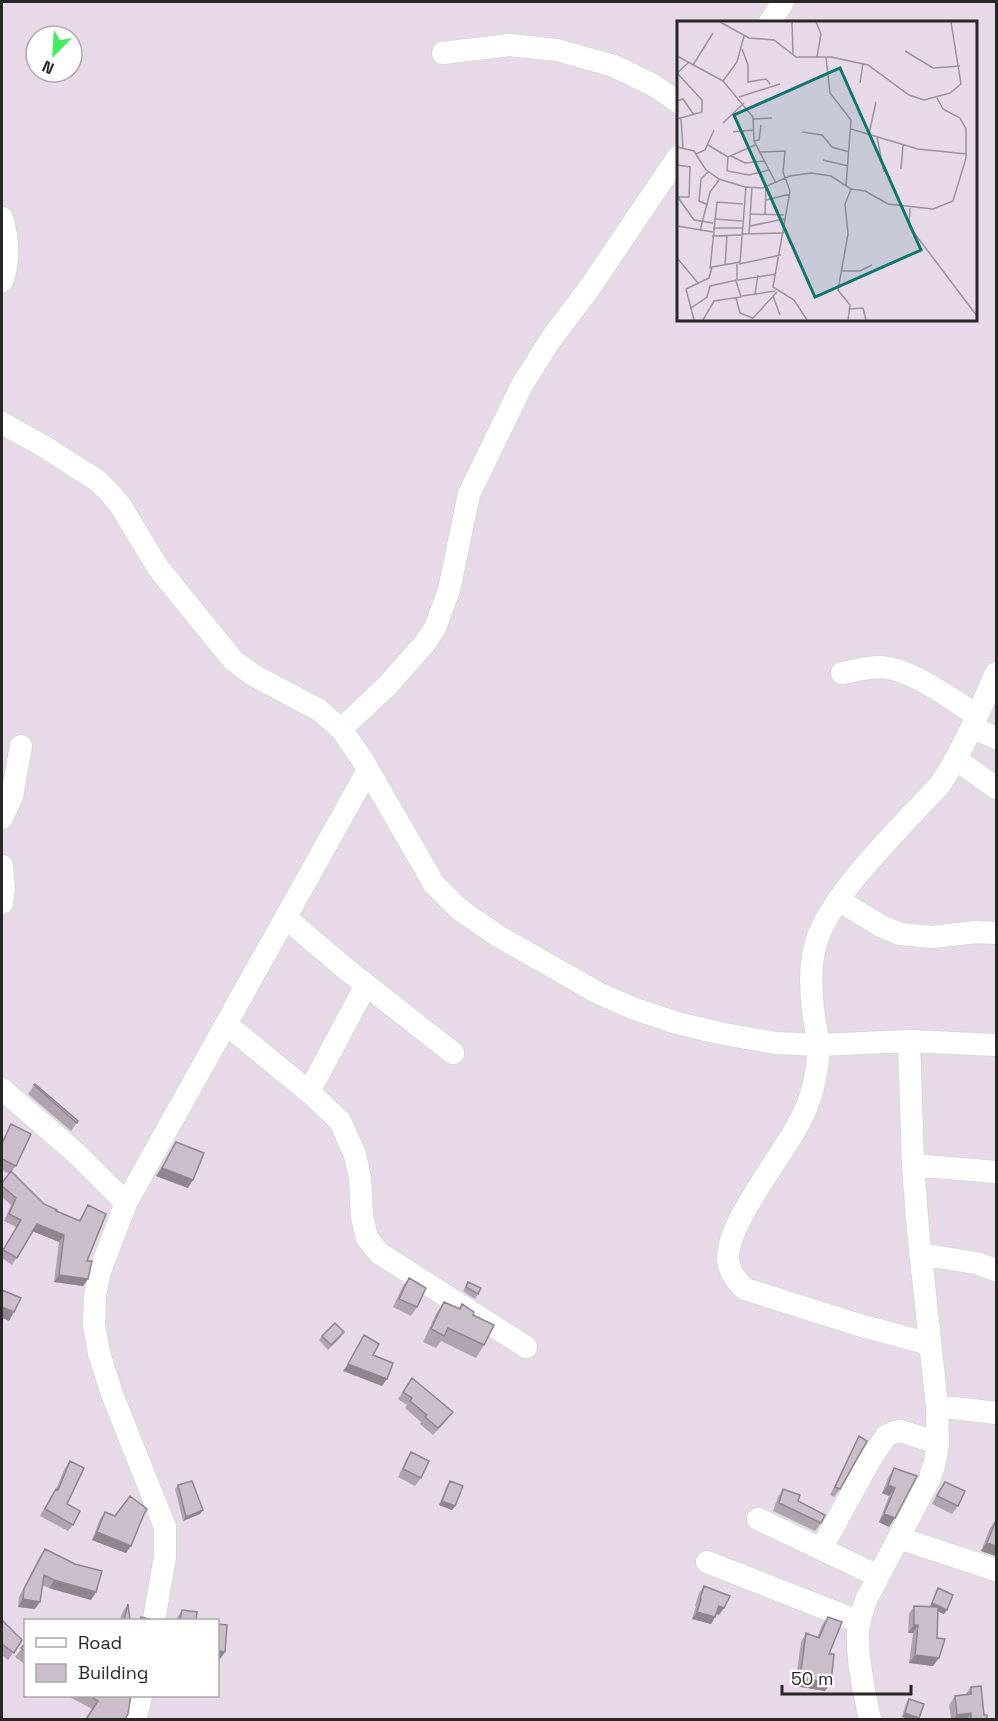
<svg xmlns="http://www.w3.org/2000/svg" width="998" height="1721" font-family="'Space Grotesk',sans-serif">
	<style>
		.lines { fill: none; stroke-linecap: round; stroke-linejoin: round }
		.minor-casing { stroke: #cedfd1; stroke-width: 24 }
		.minor { stroke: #fff; stroke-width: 22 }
		.wall { fill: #afa3af }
		.shaded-wall { fill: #8e858e }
		.building { fill: #cbbecb; stroke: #8e858e; stroke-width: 1.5 }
		.inset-road { fill: none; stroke: #9b929b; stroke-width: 1.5 }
		.view { fill: #0f766e; fill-opacity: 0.15; stroke: #0f766e; stroke-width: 3 }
		.inset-edge { fill: none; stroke: #272727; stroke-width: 3 }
	</style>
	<rect width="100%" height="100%" fill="#e8d9e9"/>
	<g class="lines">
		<g class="minor-casing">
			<path id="minor" d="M770,22l13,-20
				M443,53l66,-8 48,5 57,16 39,19 25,17
				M2,218c6,21 8,42 0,63
				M2,423l43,24 53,34 12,12 10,12 39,64 74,91 20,15 66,35 22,19 21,30 72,125 25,25 39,27 100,57 37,16 42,14 47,11 52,9 42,2 91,-4 87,4
				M842,673c12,-2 26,-6 38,-6 31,1 70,32 97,48
				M972,727l24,11
				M341,729l46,-43 38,-43 10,-15 14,-38 20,-96 53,-109 29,-46 37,-49 90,-133
				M956,759l40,29
				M2,818l10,-22 9,-50
				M2,866l2,22 -2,15
				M838,900l43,26 19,8 32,3 44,-5 20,1
				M286,918l60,51 107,84
				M226,1024l83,68 31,29 15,34 5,23 2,39 5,21 12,15 147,94
				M2,1089l75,65 49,49
				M309,1092l57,-107
				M913,1165l83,7
				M920,1254l56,9 20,7
				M930,1344l-71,-19 -114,-36c-9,-8 -16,-17 -17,-30 -2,-36 59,-108 75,-144 10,-21 16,-47 15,-70 0,-9 -2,-18 -4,-27 -4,-32 -6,-63 9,-93 17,-32 42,-60 66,-86 17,-18 33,-36 50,-53 24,-35 40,-75 57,-113
				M937,1406l59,7
				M758,1519l120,57
				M899,1538l97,32
				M821,1549l49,-89 16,-24 6,-3 8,-2 38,12
				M707,1562l153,60
				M154,1620l11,-63v-30l-53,-133 -13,-41 -5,-28 1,-30 5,-24 26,-68 242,-433
				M135,1720l6,-24
				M870,1720c-5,-26 -12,-54 -12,-80 -1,-15 4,-28 9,-42l62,-118 6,-18 3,-19 -1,-37 -19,-176 -5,-65 -4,-124"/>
		</g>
		<use href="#minor" class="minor"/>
	</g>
	<path class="wall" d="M35,1084l43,37 -7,10 -43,-37z
		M11,1124l5,42 -5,6 33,32 12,7 23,9 9,-15 -1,56 1,18 -5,7 -29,-4 5,-40 -26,-11 -21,34 -10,-7v-6l14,-25 -12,-6 7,-16 -9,-8v-14l7,-9 -7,-4v-29z
		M176,1142l12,46 -32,-12z
		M409,1278l8,29 -6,9 -18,-9 10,-21z
		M468,1282l10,12 -3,5 -12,-8z
		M444,1302l15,6 3,-4 11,11 11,30 -8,13 -35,-17 -5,7 -13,-6 13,-28z
		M322,1336h20l-14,14 -9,-10z
		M412,1378l36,41 -15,16 -13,-11 1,-2 -16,-14 2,-3 -9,-6z
		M859,1436l-19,53 -6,8 -4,-2 24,-50z
		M411,1452l10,26 -6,8 -17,-9 8,-17z
		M70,1461l-3,43 6,21 -5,6 -28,-15 11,-20 5,-7 9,-21z
		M894,1468l23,8 -28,51 -10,-5 10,-26 -7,-3 7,-17z
		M450,1481l5,25 -3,4 -13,-5 8,-20z
		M945,1482l13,24 -6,8 -20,-10 7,-14z
		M178,1485l22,29 -17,7 -8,-32z
		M783,1489l15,12 23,22 -6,8 -42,-20 5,-14z
		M105,1512l10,4 29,-2 -18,39 -34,-13 8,-21z
		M996,1520v36l-15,-5 9,-23z
		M45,1549l51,43 -5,8 -42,-12 -7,-3 -7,24 -17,-2 1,-10 21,-41z
		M704,1586l15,29 -3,-1 -5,10 -19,-5 4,-13h-1l4,-13z
		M938,1588l9,22 -3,4 -6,-3 -5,55 -24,-3 4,-30h-5l1,-19 5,-8 16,1 6,-14z
		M128,1604l2,16h-10l2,-7z
		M182,1610l14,10h-20l1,-2z
		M828,1617l1,37 -4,37 -30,-5 6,-44 5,-9 11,5 5,-13z
		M2,1620l20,20 -14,20 -6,-5z
		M26,1643v22l-11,-8z
		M971,1687l16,32h-36l-2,-14 6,-9 10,-1z
		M66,1695h65l-6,24h-40l7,-10z
		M909,1699l9,20 -16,-2 4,-14z"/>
	<path class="shaded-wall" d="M162,1168l31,12 -5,8 -32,-12z
		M37,1224l27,11 -5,7 -27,-11z
		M59,1275l29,4 -5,7 -29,-4z
		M2,1307l12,5 -5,9 -7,-3z
		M348,1364l39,15 -5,7 -39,-15z
		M888,1485l7,3 -6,8 -7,-3z
		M442,1501l13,5 -3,4 -13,-5z
		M203,1510l-3,4 -17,7 3,-4z
		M884,1514l11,4 -6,9 -10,-5z
		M97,1532l34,14 -5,7 -34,-13z
		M987,1543l9,3v10l-15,-5z
		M54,1580l42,12 -5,8 -42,-12z
		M23,1599l17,3 -5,7 -17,-2z
		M932,1603l15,7 -3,4 -15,-6z
		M719,1606l5,2 -5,7 -5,-2z
		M697,1612l18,5 -4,7 -19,-5z
		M914,1625h4l-5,8h-5z
		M218,1651l7,1 -5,7h-2z
		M915,1655l24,3 -6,8 -24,-3z
		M800,1678l31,5 -6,8 -30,-5z
		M905,1713l14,5 -1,1h-9l-7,-2z
		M971,1713l-4,6h-13l3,-4z"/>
	<path class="building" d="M35,1084l43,37 -1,2 -43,-38z
		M11,1124l20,10 -15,32 -14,-7v-15z
		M176,1142l28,11 -11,27 -31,-12z
		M11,1171l33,33 13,6 -1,1 24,10 8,-16 18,9 -19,47h5l-4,18 -29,-4 5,-40 -27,-11 -20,34 -14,-8 18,-30 -12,-6 7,-16 -14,-12v-3z
		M409,1278l17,10 -9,19 -18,-8z
		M468,1282l13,6 -3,6 -12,-7z
		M2,1290l19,8 -7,14 -12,-5z
		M444,1302l16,7 2,-5 12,8 -1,3 21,10 -10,20 -36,-17 -4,8 -13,-7z
		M335,1323l9,9 -13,13 -9,-9z
		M364,1335l15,9 -6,11 20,8 -6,16 -39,-15z
		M412,1378l41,34 -15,16 -13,-11 2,-2 -17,-14 2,-3 -9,-6z
		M859,1436l8,5 -27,48 -5,-2z
		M411,1452l18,9 -8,17 -18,-9z
		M70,1461l14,7 -17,36 13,7 -7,14 -28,-16 11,-20 2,1z
		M894,1468l23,8 -22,42 -11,-4 11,-26 -7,-3z
		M192,1481l11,29 -17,7 -8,-32z
		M450,1481l13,5 -8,20 -13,-5z
		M945,1482l20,9 -7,15 -21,-10z
		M783,1489l17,6 -2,6 27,14 -4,8 -42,-20z
		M130,1496l17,13 -3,5 -13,32 -34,-14 8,-20 10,4z
		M996,1520v26l-9,-3z
		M45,1549l30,15 27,7 -6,21 -42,-12 -10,-5 -4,27 -17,-3 1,-10z
		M704,1586l26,10 -6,12 -5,-2 -4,11 -18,-5 4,-13h-1z
		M938,1588l15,7 -6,15 -15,-7z
		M128,1604l2,16h-6z
		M914,1606l24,1 -1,31 8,1 -6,19 -24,-3 3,-30h-4z
		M182,1610l15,2 -1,8h-16z
		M141,1617l8,2 2,1h-11z
		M828,1617l14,5 -13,32h5l-3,29 -31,-5 6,-45 13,5z
		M2,1620l20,20 -8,13 -12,-9z
		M218,1624l9,1 -2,27 -7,-1z
		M26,1643v9l-5,-4z
		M981,1686l3,29h3v4h-16v-6l-14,2 -2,-19 16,-2v-7z
		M88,1695h43l-3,19 -3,5h-36l-2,-1 11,-17z
		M909,1699l15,5 -5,14 -14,-5z"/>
	<g transform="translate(677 21)">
		<rect width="300" height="300" fill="#e8d9e9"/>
		<path class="inset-road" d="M43,1l29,16 25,2 22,17h35l37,8 41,30 15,5 26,-7 11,-9 -10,-62M115,1l1,33M139,1l5,12 -4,23M67,15l-7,26 -14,19 30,36 1,24 22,42M65,28l6,16v17l18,-3 4,5M228,30l28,17 27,-2M0,35l46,25M149,36l4,36 21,27 -5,65M16,44l20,-32M183,62l3,-20M62,76l41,-13M0,80l6,-2 11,16M4,97l2,30M0,98l25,-7v-12l-25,-27 11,-10M76,98l19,-1M46,102l21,-20M174,108l67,20 49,5M56,111l20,-2M125,111l20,3 10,12 17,5M192,113l7,-32M200,116l7,35M77,120l5,-1 2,-15M31,124l20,12 27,-12M0,126l17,4 12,19 13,9 26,8M82,131l26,-1 -2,21 7,19 -17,96 21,13 13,20M19,133l9,-4 9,-20M54,135l14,7 19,-2M51,136l-1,14 22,4 20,-5M146,139l25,6M0,144l13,2 -1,30h-11M224,148l2,-24M31,151l-7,7 -2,22 9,4M0,175l17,24 19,3M89,179l24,-6M233,185l-1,20 68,90M74,193l33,1M88,193l1,-27M37,198l28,2M0,205l36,6M73,205l34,-7M36,207h29M23,210l10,-39 9,-12M64,213l43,-1M72,213l3,-47M35,215l29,-1M0,237l21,25M62,243l42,-9M48,245l2,-30M33,248l7,-67 26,2M164,250h19l12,-6M61,259l38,-6M78,273l3,-19M65,275l33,-5M96,275l7,19M59,277l4,15 13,5 24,-26M14,287l16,-11 3,-11 27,-6v-16M173,288l13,-1 3,12M17,299l-8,-31 23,-11 3,-11 28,-5 6,-75 16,1 28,-12 21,-3 20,3 20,13 14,2 23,13 45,5 20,-8 13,-43v-29l-6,-11 -17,-9 -6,-11M26,299l11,-19 27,-4 -5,-16M171,299l2,-15 -12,-15 10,-56 -3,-30 6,-15"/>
		<path class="view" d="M163,47l81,182 -106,47 -81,-182z"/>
		<rect width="300" height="300" class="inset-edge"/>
	</g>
	<rect width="998" height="1721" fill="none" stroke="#272727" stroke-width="6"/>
	<rect x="24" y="1619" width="195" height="78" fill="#ffffff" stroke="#a9a9a9" stroke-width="1.5"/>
	<rect x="36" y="1638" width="30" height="9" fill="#ffffff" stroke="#a9a9a9" stroke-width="1.5"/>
	<text x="78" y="1649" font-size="18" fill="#272727">Road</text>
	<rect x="36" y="1664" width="30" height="18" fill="#cbbecb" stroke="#a9a9a9" stroke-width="1.5"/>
	<text x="78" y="1679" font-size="18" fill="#272727">Building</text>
	<g transform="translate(54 54) rotate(204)"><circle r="28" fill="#ffffff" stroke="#a9a9a9" stroke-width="1.5"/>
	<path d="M0-4.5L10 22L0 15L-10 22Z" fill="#41ed5f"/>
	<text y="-9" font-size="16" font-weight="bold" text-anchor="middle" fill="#272727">N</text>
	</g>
	<path d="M782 1685v9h129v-9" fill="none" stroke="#272727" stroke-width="3"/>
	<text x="791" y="1685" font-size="18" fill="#272727" stroke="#ffffff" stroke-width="4.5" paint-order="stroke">50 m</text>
</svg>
